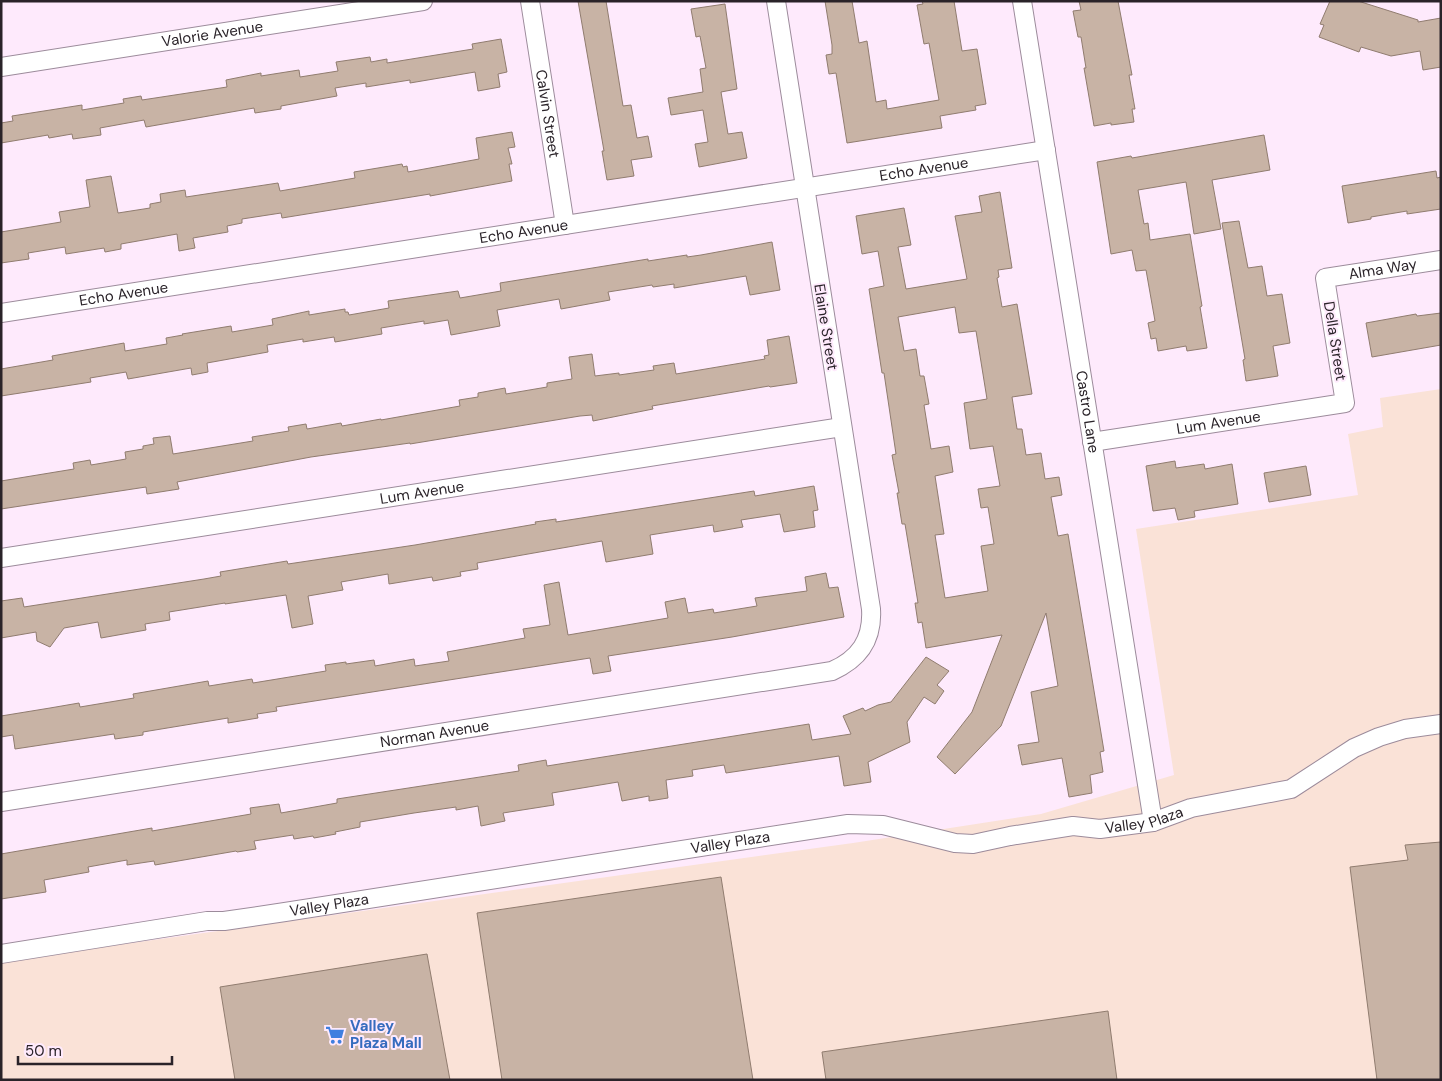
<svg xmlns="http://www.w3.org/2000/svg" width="1442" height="1081" font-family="'DM Sans',sans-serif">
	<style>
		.commercial { fill: #fae2d7 }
		.building { fill: #c8b3a5; stroke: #907c6f; fill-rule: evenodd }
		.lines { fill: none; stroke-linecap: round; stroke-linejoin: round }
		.minor-casing { stroke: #9c8b9b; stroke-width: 20 }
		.minor { stroke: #fff; stroke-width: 18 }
		.labels { text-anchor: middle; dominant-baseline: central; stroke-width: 4; stroke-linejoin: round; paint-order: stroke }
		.street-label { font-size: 15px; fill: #2a2329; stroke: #feeafc }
		.shop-label { font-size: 15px; font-weight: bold; fill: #366cbe; stroke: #feeafc; text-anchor: start }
	</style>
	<rect width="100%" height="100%" fill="#feeafc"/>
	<path class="commercial" d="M1441,389v691h-1440v-119l852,-118 188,-29 133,-39 -38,-246 222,-34 -10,-61 35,-7 -3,-29z"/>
	<path class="building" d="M578,1h28l17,105 8,-1 6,33 11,-2 4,21 -21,3 3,16 -27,4 -5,-29h2z
		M825,1h27l7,42 8,-2 9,61 10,-2 1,9 52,-9 -10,-57 -5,1 -7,-39 6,-1 -1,-3h32l8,50 15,-2 9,55 -11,2 1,4 -36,6 2,12 -95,15 -11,-70 -7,1 -3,-19 6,-1v-9z
		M1079,1h39l14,74h-3l6,34h-3l2,13 -23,3v-2l-17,3 -10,-58h2l-5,-31h-3l-5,-26 8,-1z
		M1330,1h28l60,19v2l23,-4v49l-18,3 -3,-19 -29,5 -30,-9 -2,5 -40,-15 5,-12 -4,-1z
		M725,4l12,85 -16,3 7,42 14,-2 5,26 -48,9 -4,-23 13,-2 -5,-32 -32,5 -3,-17 35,-6 -3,-23 6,-1 -6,-32 -4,1 -5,-28z
		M501,39l6,33 -9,2 2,13 -22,4 -3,-19 -65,11v-3l-44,7v-4l-31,5 2,8 -56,10v3l-26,4 -1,-5 -108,19 -2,-7 -44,8 1,7 -28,4 -1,-5 -23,4 -1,-3 -47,8v-20l12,-2 -1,-5 70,-11v5l42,-7 -1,-4 18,-3 1,4 85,-13 -1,-7 35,-7v3l38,-6 1,7 38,-6 -2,-9 34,-5 1,5 16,-3v4l86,-14 -1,-5z
		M512,132l3,15 -7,1 4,16h-3l3,17 -82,15v-2l-148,24 -1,-5 -39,6v4l-15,3 1,6 -35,6 2,10 -16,3 -2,-17 -56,10v5l-16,3 -1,-4 -38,6 -1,-7 -37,6 1,6 -28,4v-31l60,-10 -2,-10 31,-5 -4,-27 25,-4 7,37 32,-5v-4l11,-2 -1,-8 25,-4 1,7 92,-14 2,8 75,-13 -1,-6 48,-8 1,3 4,-1 1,6 71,-13 -3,-21z
		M1264,135l6,35 -58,10 9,49 -27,5 -8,-52 -48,8 6,34 4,-1 2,17 40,-6 12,72 -2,1 7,41 -20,3 -1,-5 -28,5 -2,-13 -5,1 -3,-16 7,-2 -9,-51 -10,1 -4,-21 -21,4 -14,-92 34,-6 1,2z
		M1436,171l1,7 4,-1v32l-34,5v-3l-36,6v2l-23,4 -6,-37z
		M1000,192l12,76 -14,2 1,7 -2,1 5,29 15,-3 15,90 -20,3 5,32h5l4,26 15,-2 4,26 14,-2 3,18 -11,2 7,39 10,-2 36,217 -4,1 3,20 -13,3 2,18 -23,4 -7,-39 -40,7 -4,-20 21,-3 -8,-50 27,-6 -12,-73 -45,113 -46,48 -18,-17 35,-45 30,-77 -76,13 -4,-26 -4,1 -3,-20h3l-13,-79h-3l-5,-31h2l-7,-38 4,-1 -12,-81h-2l-13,-84 15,-3 -6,-35 -16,3 -6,-38 48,-8 7,37 -13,2 8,42 61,-10 -12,-63 27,-4 -3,-16zM955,307l4,26 17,-2 11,68 -23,4 6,46 23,-3 7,40 -22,3 3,19 7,-1 6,37 -13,2 7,45 -43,7 -10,-63 9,-1 -9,-58 18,-4 -4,-26 -18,3 -7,-44 5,-1 -5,-28h-4l-4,-27 -12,2 -6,-34z
		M1239,221l9,47 14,-2 5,30 15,-2 8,49 -17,3 5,30 -32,5 -3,-21 2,-1 -23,-136z
		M772,242l8,48 -30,5 -4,-19 -72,12v-4l-21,3 -1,-2 -44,7 2,8 -49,9 -2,-10 -62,11 3,16 -49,9 -3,-15 -24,4v-3l-43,7 1,6 -47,8 -1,-5 -31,5v-3l-36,6 1,7 -61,11 1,9 -16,3 -1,-7 -63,11 -2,-7 -36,6 1,4 -90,14v-27l52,-9 -1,-4 72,-13 1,8 42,-7 -1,-6 17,-3 -1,-1 49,-8 1,6 41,-7 -1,-6 37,-8v4l36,-6v3h3l1,3 40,-7 -1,-7 70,-10 2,7 41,-7 -1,-8 148,-24v2l39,-6v2l14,-2z
		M1441,313v32l-69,12 -6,-34 50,-9 1,2z
		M789,336l8,47 -27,4 -1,-1 -117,20 1,3 -60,12 -1,-6 -12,1 -170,28v-1l-99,14 -134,25 2,7 -32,5 -1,-7 -145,22v-28l73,-12 -1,-6 17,-3 1,5 35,-6 -1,-7 18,-3v-3l11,-2 -1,-6 17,-2 3,18 80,-13 -1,-4 37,-6 -1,-4 18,-3 1,5 34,-6 1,3 39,-7v1l79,-14 -1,-6 19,-3v-4l27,-5 1,6 41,-7v-4l25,-4 -3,-22 23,-3 3,22 24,-3v2l35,-5 -1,-4 21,-3 2,11 89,-15 -1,-3 5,-1 -2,-15z
		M1175,461l1,7 28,-4 1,5 27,-5 6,40 -44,7 1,6 -17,3 -3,-12 -22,3 -7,-45z
		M1306,466l5,29 -42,7 -5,-29z
		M814,486l4,24 -5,1 2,16 -31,5 -4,-18 -39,6 2,7 -29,5 -1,-7 -63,10 3,19 -47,8 -4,-21 -125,22 1,6 -18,3 1,4 -28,5 -1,-4 -43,7 -1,-10 -47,8 2,8 -35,6 5,28 -21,4 -6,-33 -61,9v-1l-56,9 1,8 -25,4 1,6 -45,8 -3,-16 -34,6 -14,19 -13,-6 -1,-9 -35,6v-37l21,-3 2,9 180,-28 17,-3 -1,-4 67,-11 1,3 127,-19 121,-21 -1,-2 21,-3v3l198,-31 1,5z
		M826,573l3,15 9,-1 6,30 -112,20 -124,19 3,15 -18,3 -3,-16 -314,49 1,4 -20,3 1,4 -30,5v-5l-85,14v3l-28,4 -1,-5 -99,15 -2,-14 -12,2v-21l49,-8 29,-5 1,4 54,-9 -1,-4 75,-13 1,5 43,-7 1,4 73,-12 -1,-6 21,-3v2l28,-4 1,6 39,-7 1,7 34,-5 -2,-9 78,-14 -2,-9 27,-4 -6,-40 15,-3 9,53 100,-17 -3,-16 20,-4 3,15 25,-4 1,4 43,-7 -2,-8 52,-7 -2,-14z
		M926,657l23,14 -12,14 7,6 -9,13 -11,-7 -17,25 3,20 -42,20 3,20 -27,4 -5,-30 -113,17 -2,-8 -32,5 1,6 -27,4 2,18 -19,3v-5l-27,5 -4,-19 -66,11 2,12 -51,8 2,8 -24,5 -3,-20 -22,4v-3l-42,6 -54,9v5l-25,5 1,2 -22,4 -1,-2 -19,3 -1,-4 -39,6 2,8 -19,3 -1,-1 -81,14 -1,-4 -27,4v-5l-39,7 1,5 -45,8 2,12 -45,7v-45l151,-26v3l99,-17 -1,-6 29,-4 2,9 56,-10v-4l182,-28 -1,-6 28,-5 1,6 262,-42 3,16 39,-6 -8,-18 20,-8 2,3 13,-6 13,-3z
		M1441,842v238h-64l-27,-213 58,-7 -3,-15z
		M721,877l32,203h-251l-25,-167z
		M427,954l23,126h-215l-15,-93z
		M1108,1011l9,69h-291l-4,-28z"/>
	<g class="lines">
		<g class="minor-casing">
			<g id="minor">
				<path id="s1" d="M530,1l35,224"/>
				<path id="s2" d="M1022,1l131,821"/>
				<path id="s3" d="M1,67l422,-66"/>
				<path id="s4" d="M1,313l1045,-163"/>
				<path id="s5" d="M1092,442l253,-39 -20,-125 116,-18"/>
				<path id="s6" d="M1,558l841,-131"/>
				<path id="s7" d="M1,802l831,-131c27,-12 41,-31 39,-62l-95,-608"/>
				<path id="s8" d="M1,954l206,-33h17l61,-9 563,-88 35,1 72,18 18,1 37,-8 63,-10 27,3 53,-7 38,-14 100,-19 63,-41 25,-11 26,-8 36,-5"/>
			</g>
		</g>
		<use href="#minor" class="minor"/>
	</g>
	<defs>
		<g id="supermarket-bare" transform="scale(1.5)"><path d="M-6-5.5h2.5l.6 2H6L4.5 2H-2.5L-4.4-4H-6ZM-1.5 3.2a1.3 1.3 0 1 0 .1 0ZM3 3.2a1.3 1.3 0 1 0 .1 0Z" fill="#3f7fe0" stroke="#feeafc" stroke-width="2.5" paint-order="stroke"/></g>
	</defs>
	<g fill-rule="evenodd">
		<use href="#supermarket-bare" x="335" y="1035"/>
	</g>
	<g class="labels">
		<g class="street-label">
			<text stroke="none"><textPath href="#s3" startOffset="214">Valorie Avenue</textPath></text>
			<text stroke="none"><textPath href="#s1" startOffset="114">Calvin Street</textPath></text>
			<text stroke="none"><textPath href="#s4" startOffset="934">Echo Avenue</textPath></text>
			<text stroke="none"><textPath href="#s4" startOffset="529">Echo Avenue</textPath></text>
			<text stroke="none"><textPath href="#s5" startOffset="441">Alma Way</textPath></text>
			<text stroke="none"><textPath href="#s4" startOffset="124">Echo Avenue</textPath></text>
			<text transform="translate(826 327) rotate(81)">Elaine Street</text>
			<text transform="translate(1335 341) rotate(81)">Della Street</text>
			<text stroke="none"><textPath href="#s2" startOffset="416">Castro Lane</textPath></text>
			<text stroke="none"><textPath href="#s5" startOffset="128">Lum Avenue</textPath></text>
			<text stroke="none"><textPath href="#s6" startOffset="426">Lum Avenue</textPath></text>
			<text stroke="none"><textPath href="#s7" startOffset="439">Norman Avenue</textPath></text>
			<text stroke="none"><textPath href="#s8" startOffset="1158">Valley Plaza</textPath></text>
			<text stroke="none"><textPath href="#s8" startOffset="738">Valley Plaza</textPath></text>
			<text stroke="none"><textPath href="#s8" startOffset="332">Valley Plaza</textPath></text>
		</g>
		<g class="shop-label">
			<text x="350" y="1026">Valley<tspan x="350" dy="17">Plaza Mall</tspan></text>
		</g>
	</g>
	<rect width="1442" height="1081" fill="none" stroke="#2a2329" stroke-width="5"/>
	<path d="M18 1056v8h154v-8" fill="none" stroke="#2a2329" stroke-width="2.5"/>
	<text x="25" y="1056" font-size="15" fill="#2a2329" stroke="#feeafc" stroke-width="4" paint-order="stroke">50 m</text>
</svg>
